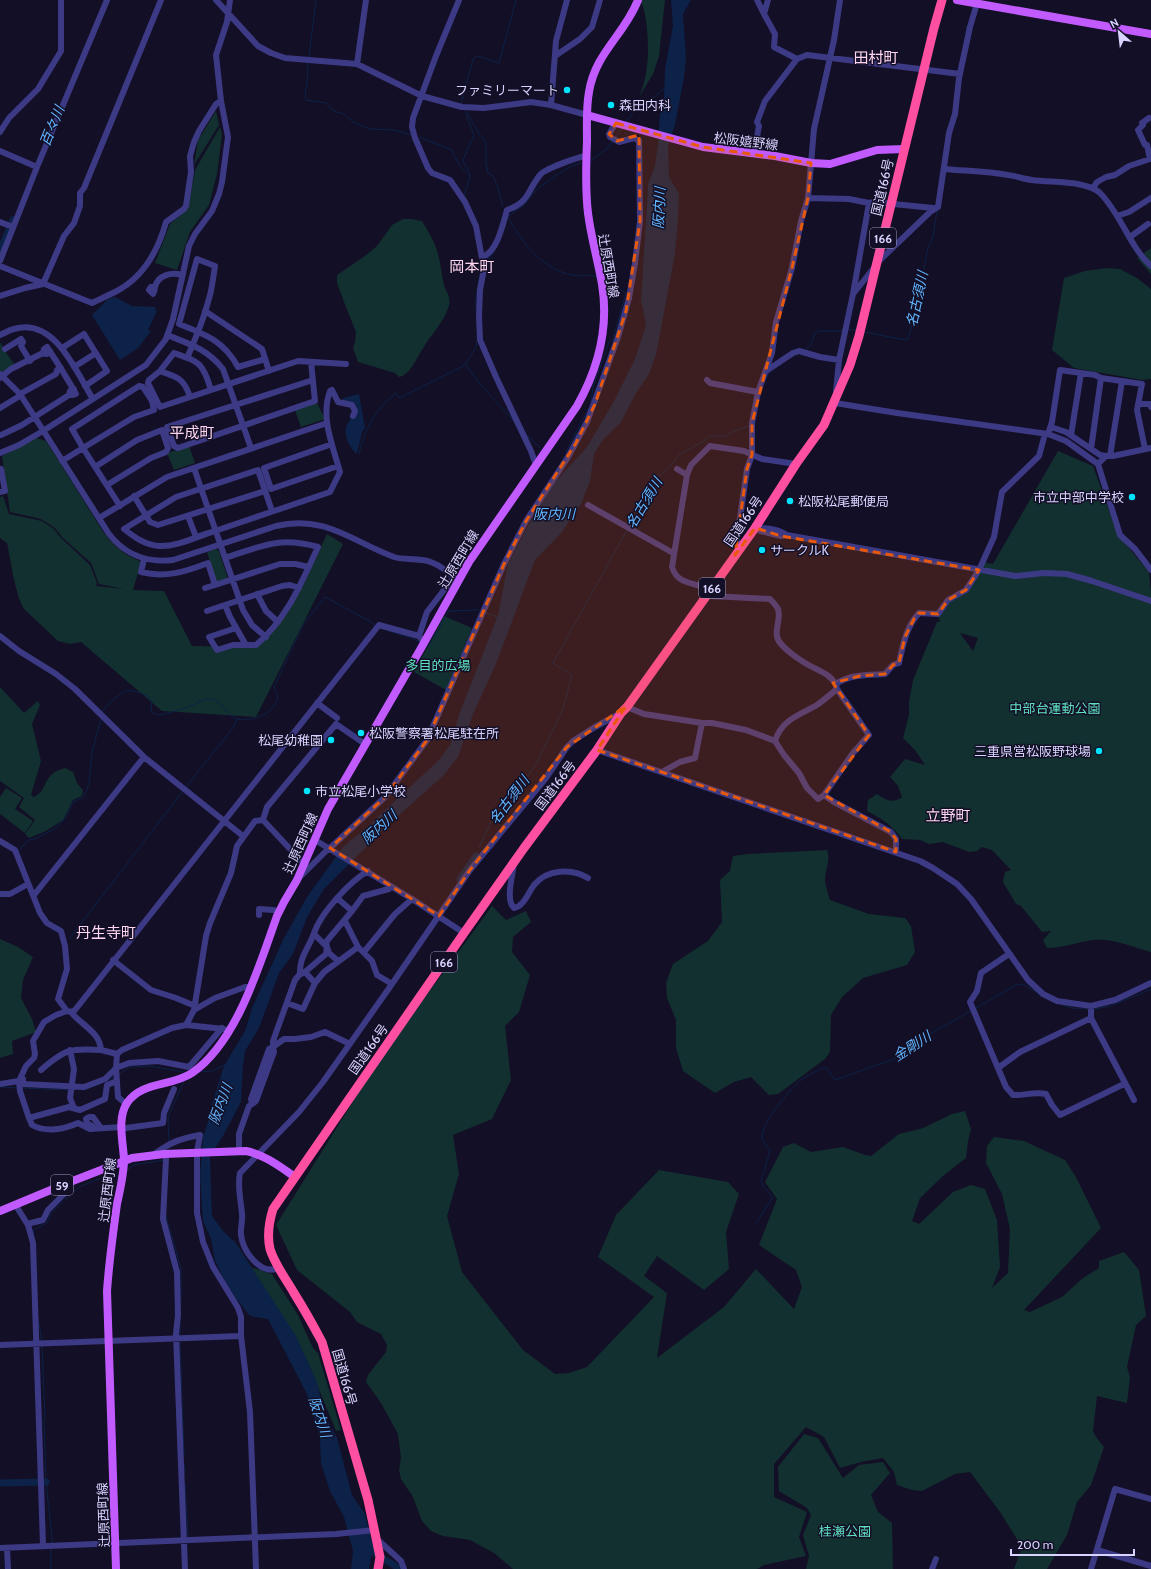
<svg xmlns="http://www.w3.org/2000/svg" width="1151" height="1569" font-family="Cabin,'Noto Sans JP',sans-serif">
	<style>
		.green { fill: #12302f; fill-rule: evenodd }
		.water { fill: #0c2248 }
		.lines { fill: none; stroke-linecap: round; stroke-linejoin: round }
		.stream { stroke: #0c2248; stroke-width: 1 }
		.river { stroke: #0c2248; stroke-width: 7 }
		.minor { stroke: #3d3a85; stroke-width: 6 }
		.major { stroke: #c25bff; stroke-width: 8 }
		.highway { stroke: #ff4fa3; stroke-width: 9 }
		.marked { fill: #e8590c; fill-opacity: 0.2; stroke: #e8590c; stroke-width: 3; stroke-dasharray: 8 5; stroke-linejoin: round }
		.poi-dot { fill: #00e5ff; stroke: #130f26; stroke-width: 1.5 }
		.labels { text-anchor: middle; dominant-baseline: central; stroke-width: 3; stroke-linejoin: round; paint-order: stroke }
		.shield { fill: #130f26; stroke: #9e99be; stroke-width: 1 }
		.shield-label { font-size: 12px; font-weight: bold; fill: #d9d4ff }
		.poi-label { font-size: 13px; fill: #d9d4ff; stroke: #130f26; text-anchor: start }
		.street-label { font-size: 13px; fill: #d9d4ff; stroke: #130f26 }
		.park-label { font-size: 13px; fill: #5fe0c0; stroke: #130f26 }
		.water-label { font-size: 14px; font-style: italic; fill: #62b6ff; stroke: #130f26 }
		.quarter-label { font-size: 15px; fill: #ffd6f0; stroke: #130f26 }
	</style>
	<rect width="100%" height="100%" fill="#130f26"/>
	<path class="green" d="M641,0h24l-6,56 -6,18 -14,23c4,-10 7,-20 8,-31 2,-15 1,-51 -6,-64z
		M216,111l3,14 -25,40 4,-25z
		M220,127l2,7 -5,40 -8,31 -19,27 -13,38 -22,-7 15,-39 18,-15 7,-39z
		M403,219h8l11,2c6,10 12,19 15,30 4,11 4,23 7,34 2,6 7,13 5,20 -4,17 -19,30 -27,45 -6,9 -12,25 -23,27l-4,-4 -37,-11 -5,-14 2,-6 1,-10 -12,-30 -7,-19v-8l28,-19 12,-10 15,-21z
		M1151,248v26l-14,-16z
		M1107,268l13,1 17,9 14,11v90l-9,1 -68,-12 -22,-18 12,-72 21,-7z
		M0,342l7,12 8,11 -11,7 -4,-1z
		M317,403l8,16 -24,8 -6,-17z
		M37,438l9,3 58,92c7,9 14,16 23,22 5,3 11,4 14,8l-8,27 31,1 28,55 65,1c35,-28 51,-73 70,-113l16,10 -87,173 -94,-6 -81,-69 -11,2 -12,-3 -34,-32c-9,-15 -13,-48 -17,-66l-7,-5v-41l3,-1 6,18 33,7 12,8 6,8 30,28 7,18 -1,3 28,3 -25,-5 -8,-21 -29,-26 -7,-9 -14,-9 -31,-7 -8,-56z
		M189,446l6,17 -21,7 -7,-17z
		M1058,451l35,15 25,69 31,37 2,21v359c-18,-5 -38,-14 -58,-12 -16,2 -29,8 -46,8l-4,-8 8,-9 -9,1 -21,-26 -5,-2 -13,-22 2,-10 6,-2 -19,-20 -10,-3 -5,4 -8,1 -26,-10 -14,2 -9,-4 -18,-1c-9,-13 -21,-21 -35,-28l1,-11 9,-6c8,6 17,10 25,3l-4,-11 -8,-9 15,-18 20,6 -10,-15 -12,-12 6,-23v-13l4,-22 24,-58h3l-2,-8 10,-14 18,-10 16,-28 11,2zM960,633l18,5 -5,13z
		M216,549l3,2 8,25v3l-9,3 -3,-2 -8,-28z
		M444,616l28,12 -26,62 -32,-18z
		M0,687l24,26 14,-12 2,4 -8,19 9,37 -10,34 3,2c15,-7 7,-23 31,-29l8,4 4,11 6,7 -1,6 -9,4 -10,20 -17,11 -17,7 -4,-4 10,-14 -16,-13 5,-9 -24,-17z
		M6,788l16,10 -7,11 18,12 -8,12 -25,-19v-17z
		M827,850c4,10 -2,20 -2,31 1,6 3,13 5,19l39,14 36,4 6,8 4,26 -8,13 -44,13 -21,19 -11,18 -1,37 -5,7 -47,35 -9,1 -18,-18 -17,5 -19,11 -32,-22 -7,-23v-28l-9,-22 -1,-15 7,-19 35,-23 14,-19 -2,-42 10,-9 3,-15 14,-2z
		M492,906l14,14 20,-9 5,11 -18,15 -1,15 18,23 -11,37 -14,14 6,54 -19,39 -39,16 6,39 -12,42 15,56 61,78 32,24 14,-1 18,-6 67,-70 -56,-40 18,-42 43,-45 69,12 11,12 -13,38 3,37 -25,21 -47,-34 -13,20 23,17 -10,65 67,-51 32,-38 38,40 8,-22 -6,-17 -37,-25 18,-46 -12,-17 18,-35 11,-4 17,9 32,-5 22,8 6,1 28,-22 24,-6 29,-14 13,-3 6,18 -3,12 -2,17 -22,17 -24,23 -8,23 7,3 34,-32 18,-7 14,4 12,31 3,47 -8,21 16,-15 2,-44 -8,-35 -16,-31 1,-17 7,-9 30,4 41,19 11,17 25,51 -77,82 6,2 32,-15 21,-19 16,-10v-7l25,-9 15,18 7,46 -10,9 -9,42 3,10 -3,26 -30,-7 -4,35 3,6 8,10 -13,38 -14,17 -10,33 -20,34h-33l8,-22 -22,-35 -30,-40 -15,2 -33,17 -10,-1 -15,-5 -3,-13 -11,-14 -22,4 -21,6 -16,-31 -18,-10 -32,37v33l33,15 -8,25 7,19 -42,9 -7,4h-244l-19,-16 -24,-13 -27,-4 -12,-5 -9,-10 -9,-24 -12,-18 -2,-9 2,-12 -3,-24 -17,-31 -15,-21 2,-7 18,-23 1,-7 -6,-11 -24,-12 -7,-10 -53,-42 -21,-45 101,-162z
		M0,939l18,8 15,10 -10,23 -2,18 11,21 4,13 -24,9 1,13 -13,4z
		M251,1267l21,7 26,41 15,33 5,5 23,77 -5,1 -30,-73z
		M804,1434l14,4 25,40 16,-13 24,-3 7,11 -19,22 7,17 14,11 1,46h-87l3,-13 -6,-21 8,-20 -4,-7 -28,-17 -1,-24z"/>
	<path class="water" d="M671,0h20l-8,14 3,44 -2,20 -9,46 -7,23 1,30 10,17 -1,25 -3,35 -19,101 -7,19 -13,19 -15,29 -19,19 -8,13 -4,27 -9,23 -19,28 -27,28 -39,104 -23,50 -15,43 -14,18 -55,49 -65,65 -17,28 -14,37 -14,19 -20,55 -14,23 -2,14 -2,37 -18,34 -13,20 2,60 11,15 13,12 60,93 20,44 10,38 11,20 15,57 13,19 8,33 -4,22h-18l2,-18 -9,-34 -14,-26 -9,-28 -1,-24 -6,-23 -7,-22 -39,-75 -18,-3 -16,-20 -10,-17 -9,-18 -4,-22 -8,-18 -3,-45 3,-39 4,-12 5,-21 12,-38 21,-35 7,-23 32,-70 23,-41 36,-50 24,-20 72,-67 11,-15 10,-33 38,-97 10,-51 32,-61 16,-22 31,-34 26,-44 22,-44 11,-34 -5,-25 6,-96 1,-20 7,-18 3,-22 2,-29 4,-17 1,-29 8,-43z
		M115,297l17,9 24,1 -1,3 2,1 -9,19 3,1 -13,17 -18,12 -28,-45 16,-16z
		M359,394l6,34 -3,4 -5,22c-7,-5 -13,-18 -11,-26 1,-6 7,-12 11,-16l-2,-9 -12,-2v-3z"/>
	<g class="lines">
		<path class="stream" d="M966,33l1,-7
			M309,57l7,-57
			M308,62l-1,24 -2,6 1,8 20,3 8,8 10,3 9,8 17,7 24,1 18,5
			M461,104l12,-45 4,-3 22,7 17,-63
			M466,111l14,24 5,6 1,6v16l2,10 5,3 4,9 6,21
			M466,114l8,21 -11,25c1,6 7,9 7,15
			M626,122l9,-12 11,-4 7,-8 12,-10
			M419,137l33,13c4,11 9,18 18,26l-6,20
			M616,137l6,-9
			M590,161l18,-13 5,-7
			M509,216l15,-11 12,-15 20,-15 18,-10 9,-2
			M508,217c12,24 36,54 65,58 8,2 17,-2 24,2
			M486,262l8,-10
			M476,308v-12l5,-27 -1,-5
			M848,330h9
			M864,332l42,8 2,-1 7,-25 13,-66 5,-11 4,-26
			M805,350l6,-6 4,-11 4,-2h24
			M466,365l13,18 34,37
			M765,381l4,-8
			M759,400l4,-14
			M591,401l2,-14 16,-45 4,-3 13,-46 -21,-12
			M525,433l15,15
			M359,454c5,-24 17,-46 37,-61l3,5 66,-33 11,-18 1,-6
			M565,454l24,-46
			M630,526l26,-47 11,-9 13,-16 24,-13 5,-5h16l9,-5 15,-5
			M486,613l12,4
			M380,628l34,11 6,3
			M426,646l2,1 21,-36 30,-1
			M102,712c2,-5 20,-20 24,-21 9,-1 21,3 26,10l-1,11c3,1 6,3 9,3 7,-1 26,-7 33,-10 5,-2 10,-7 17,-6 17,1 15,28 45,19 8,-3 13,-4 18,-11 7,-10 5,-9 1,-20l30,-64 21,-26 46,25 4,4
			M186,787l47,-59 4,-8
			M479,848l12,-26 32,-43 6,-5 6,-8 28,-57 9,-34 -19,-12 74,-133
			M19,851l9,-11 7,-1 21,-11 9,-10 8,-16 11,-5 5,-14 3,-31 9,-33
			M69,939l114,-148
			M1062,1005l11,3 15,1
			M976,1008l40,-23 7,-1 15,9
			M1094,1009l17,-3 40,-17
			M199,1072l13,-1 13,-6
			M119,1074l10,-7 21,-1 34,6
			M107,1081l7,-4
			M0,1087l17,1
			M22,1088l47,2
			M84,1090l16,-6
			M169,1143l-1,-24 2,-7 14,-31
			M127,1170l7,-5 30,-5
			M166,1216l15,53v32
			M755,1225l18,-28 -10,-11 -2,-5 9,-30c-2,-5 -7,-8 -8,-13 -1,-15 28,-49 39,-58 7,-5 15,-9 22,-12h4l8,12 59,-21 27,-20 50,-28
			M34,1234l-1,-4 14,-7 4,-10 28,-26 29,-12 8,2 4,-2
			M38,1319l4,22
			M180,1337v-15
			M180,1342l4,114
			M42,1346l3,71 -1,3 2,62 6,56v6
			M184,1464l1,5 -1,5
			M185,1483l3,55
			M51,1549v20"/>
		<path class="river" d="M0,251l13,-31
			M460,879l16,-23
			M0,1483l46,-1
			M368,1542c6,17 19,16 31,27"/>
		<path class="minor" d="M216,0l42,46 13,7 14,5 72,6 65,32 40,11 22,1 47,-6 20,3 36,10
			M459,0l-23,56 -23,62 -1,9 3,11 13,30 4,5 18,7 15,22 11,24 8,43 -4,21 -1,26 1,24 16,37 35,74 5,14
			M757,0l7,14
			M768,0l-4,14 11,20 -1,13 23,12
			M555,56l25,-17 12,-12 8,-27
			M357,64l9,-64
			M551,105l5,-64 11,-41
			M0,132l9,-14 29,-29 23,-38v-51
			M0,151l37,16
			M754,153l5,-27 -2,-4 8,-21 32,-42 10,-4 153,19
			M944,169c21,2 43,2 64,6 8,1 16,4 24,5 19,3 54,0 68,13 21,21 29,53 51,73
			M1093,188l4,-6 9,-5 9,-2 14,-9 21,-7 -3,-14h-2l-7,-15 5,-5 -1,-2 7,-5
			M808,198l41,1 20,4 5,-1 59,6
			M1117,216l12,-4 22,-14
			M0,222l13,5
			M1130,237l18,-13
			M482,257c15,-4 21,-33 25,-47 22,-7 20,-19 33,-35 4,-6 38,-18 46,-19
			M0,261l37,-94 70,-167
			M0,266l92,37c8,-4 15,-7 23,-11 28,-14 43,-41 51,-70l18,-13 2,-3 5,-34 -1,-16 4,-14 5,-11 17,-27 5,-3
			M155,287h-4l-2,3 4,4c1,-2 2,-4 2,-7 3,-12 16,-15 27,-12
			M853,294l28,-35 49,-47 8,-5 11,-74 6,-19 4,-36 11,-51 8,-27
			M0,296l25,-8 18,-4 21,-48 10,-13 6,-17v-13l4,-5 77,-188
			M205,311l57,38 7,22
			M0,335c5,-2 9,-5 14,-6 41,-12 62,43 79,70
			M167,335c23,9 40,14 56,34l28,79
			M62,348l22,-14 23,37 -22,15
			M5,349l16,-10 2,3 -2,4 9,15
			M50,351l-3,3 -4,-1 1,-4 3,-2c10,15 20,31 29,47l-3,1h-4l1,-4 4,-2
			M187,358c8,-18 16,-37 21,-56 4,-11 5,-24 7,-36l-18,-7 -18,65c26,10 45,17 59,43l27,-8
			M311,362l4,39 -137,47 -4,-2 -7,-19 146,-47
			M74,367l22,-14
			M160,371c17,6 24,7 30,26
			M766,371l27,-18 6,-2 21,6 19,3
			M0,374l20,20 89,140c16,21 39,29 64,26l103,-34c48,-12 77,16 118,31 9,3 18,1 28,3 14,1 25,12 36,20
			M0,378l11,-9 32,-16
			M707,380l3,3 48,9
			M139,386l4,1 9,14 2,9 -20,7 -51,31 -11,-19z
			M211,390c-8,-27 -11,-28 -37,-37l-14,18 -11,9 -1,3 12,24 138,-46 48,3
			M836,392l3,-32 14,-66 16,-91
			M835,403l62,10 151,21 18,7 32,23 22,71 15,14 16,21
			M1138,404h12l1,3
			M0,408l18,-11 2,-3 36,-20 1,-4 4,-2
			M1051,427l15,5 34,23 6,1
			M1048,434l4,-12 8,-52 35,5 6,3 41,6 -5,26 8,39
			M1,435l21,-10 47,-30
			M1071,435l10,-62
			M332,444l-68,24 7,21 67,-23
			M1091,449l10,-71
			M0,453l19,-8 24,-14 103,-66 20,-26 7,-20 16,-73 6,-12 17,-23 7,-17 3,-12 6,-45 -7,-36 -5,-46 11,-33 3,-22
			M1110,456l12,-75
			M62,461l21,-13 37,58
			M1098,464l8,-8h7l38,-8
			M95,467l42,-27 25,-10 6,18 -2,4 -15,6 -44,27
			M194,468l49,142 9,15 14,12
			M677,469l10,6
			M0,470l1,-1 4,22 -5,1
			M134,496l16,26 8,3 107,-34
			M588,505l85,48
			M272,511l-14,-41 -82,27 -52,32c10,8 21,16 35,17 18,1 36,-9 53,-14 39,-13 79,-27 118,-40l10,-20c-7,-26 -20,-54 -10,-81l2,-1 6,12 14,3 3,6 -2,5
			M188,516l8,21
			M99,518l68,-41 160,-54
			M757,528c10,0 21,1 30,7
			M759,529l1,2 21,5 6,-1 228,41 29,-3 23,1 25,7 59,20
			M738,551l-1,-12 10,-70 5,-14v-32l6,-31 14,-39 4,-31 16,-54 9,-47 7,-23 6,-69 20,-89 6,-40
			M225,558c37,-12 54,-22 93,-11 -17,36 -31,72 -62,98h-23l-16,5 -8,-13 27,-9
			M144,559l-3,13c24,6 44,0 67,-9l7,22 65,-21h15l14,3
			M205,588l10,-3
			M257,594l9,17 12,11
			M225,605l5,12 16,28
			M207,611l75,-25 8,-1 9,3
			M0,636l19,15 37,23 19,15 69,68 99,79
			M419,636l8,-24 27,-35
			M836,684c14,-10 33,-9 49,-10l8,-9 6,-2c4,-18 7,-36 20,-50l19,1 10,-14 18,-10 13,-20 15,-33 8,-45 37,-36 6,-22
			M317,703l20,15
			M627,707l17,7 58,9h10l34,7 29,11 9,14 15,18 8,15 11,11 6,-4 29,-42 16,-18 -32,-46c-3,-15 -21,-19 -32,-26 -8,-5 -18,-12 -24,-19 -10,-11 1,-23 -3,-35 -2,-4 -5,-7 -8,-10l-59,-3c-8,-18 -32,-6 -39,-29l15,-92 4,-10 19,-19 34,5 18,8 34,5
			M775,741c7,-22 25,-26 42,-36 7,-5 14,-11 20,-16
			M597,750l323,111 13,7 24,16 14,15 57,81 15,14 14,7 34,5 24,-6 36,-17
			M662,772l18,-10 15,-4 7,-35
			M824,795l10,7 57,30 5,7v13
			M263,820l4,-13 69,-83 29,20
			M315,840l97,59 52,34
			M0,841l15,9 25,63 7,10 14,8 4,15 2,23 -9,30 9,12 4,1c10,13 29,20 30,38l16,4
			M330,848l55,-51 42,-57 77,-176 22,-43 42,-64 19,-35 31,-85 11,-39 6,-35 5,-42 -1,-80 -5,-3 -15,4 -9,-5 -1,-3 7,-11
			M514,863c-1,11 -9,37 0,45 10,-2 14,-15 20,-23 13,-16 38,-17 54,-7
			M299,878l30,-30
			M0,894h10l18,-10
			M34,895l110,-138
			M337,898l15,13 11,-15 26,-7 1,-2
			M259,915v-6l15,1 5,3
			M345,921l13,26
			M314,934l13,13 -1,-5 26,-31
			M327,947l2,6 9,8
			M364,952l31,-38 17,-15
			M1009,954l-28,19 -4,18 -7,11 36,85 7,8c11,1 21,-4 33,-1l6,11 8,10 64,-31
			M113,960l38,30 25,8 19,8
			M301,974l4,-2 21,-18 1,-7
			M315,983l9,-11 34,-25 14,14 5,14 15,9
			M287,1003l16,6 12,-26 -10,-11
			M1091,1006v12l43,82
			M194,1010l21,-12 30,-11h5
			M67,1011l-11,4 -12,7 -11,19 2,13 -1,4 -8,8 -7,15 1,10 9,27 40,-11 11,3 25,-11 2,-14 10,-4
			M71,1012l4,-2 304,-385 40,11 5,6
			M186,1025l8,-15 12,-74 4,-13 21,-50 6,-27 18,-25 8,-1 42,45
			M70,1050l4,19 -4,29 4,10
			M998,1068l22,-16 71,-34
			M41,1070c24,-21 29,-22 60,-20
			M23,1079v5l61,3 21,-8 11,-11 13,-5 29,-2 31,6 33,-39
			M0,1084l19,-3
			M126,1104l-8,-7 -2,-29 1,-14 5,-4 50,-22 14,-3 38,4
			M252,1104l4,-3 18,-49 -1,-5 11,-8h11l16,-2 14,-5 25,12
			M29,1118l3,7c14,8 33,4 46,-2l12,6 31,-2 5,1 37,-5 1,-10 10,-24
			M92,1126l-5,-3 -1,-4 3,-2h4l8,11
			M239,1150v-16l10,-28 3,-2 -1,-5 18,-50 4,-2v-6l22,-61 5,-6c-1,-17 9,-26 14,-41 7,-20 35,-51 54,-62
			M164,1154l2,5 -3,60 14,53 1,43 -2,19 9,235
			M153,1155c18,-13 26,-16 47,-20l-3,17v61l6,29 10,25 25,41 3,9v19l9,76 6,157
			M17,1204l1,5 10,16 5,18 10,302
			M28,1225l3,-2 12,-3 5,-10 22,-22v-6
			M279,1268c-19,8 -36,-17 -38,-33 -1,-7 2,-14 1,-21 -1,-13 -5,-28 -2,-41l59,-61 24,-30 69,-98 78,-114 76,-92 21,-31 6,-6 22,-14 24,-13
			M0,1345l241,-9
			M377,1539l24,22 3,8
			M0,1548l336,-14 39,-4
			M7,1548l1,21
			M1097,1550l54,16
			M932,1569l4,-10
			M1091,1569l24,-80 36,10"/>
		<path class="major" d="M957,0l194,34
			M587,115l116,32 72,9 36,7 19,1 47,-14 27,-1
			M0,1211l70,-29 62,-24 32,-4 82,-3c19,4 33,15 49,26
			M116,1569l-9,-278c2,-29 6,-58 10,-87 3,-14 7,-30 7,-45 -1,-17 -7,-41 3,-56 15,-22 44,-16 65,-30 45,-31 67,-107 85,-157l7,-14 13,-22 31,-71 92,-159 49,-88 108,-156c21,-37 32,-79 25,-122 -4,-23 -11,-47 -14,-71 -3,-24 -2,-48 -1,-72 0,-16 -1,-33 2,-49 6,-39 36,-58 49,-92"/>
		<path class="highway" d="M378,1569l2,-12 -12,-57 -46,-158c-9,-17 -18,-33 -28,-49 -8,-14 -19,-28 -24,-44 -3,-13 -1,-27 3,-40l191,-276 60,-85 73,-98 24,-37 6,-6 128,-179 41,-64 28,-39 26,-60 9,-29 75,-308 8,-28"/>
	</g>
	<path class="marked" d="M616,123l87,24 108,16 -3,35 -16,70 -40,155v32l-5,14 -12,86 20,-27 4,1 22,7 198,34 -13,20 -18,10 -10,14 -19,-1 -5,6 -9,18 -6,26 -6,2 -8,9 -25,2 -27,7 36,52 -45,60 67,37 5,7v13l-299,-102 29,-44 -59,41 -97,123 -31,46 -109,-68 55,-51 42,-57 77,-176 22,-43 50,-78 19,-39 31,-93 14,-90 -1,-86 -22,6 -8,-7z"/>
	<g class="poi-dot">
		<circle cx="567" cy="90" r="4"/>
		<circle cx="611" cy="105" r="4"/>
		<circle cx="1132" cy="497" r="4"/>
		<circle cx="790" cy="501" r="4"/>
		<circle cx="762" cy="550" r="4"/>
		<circle cx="361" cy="733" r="4"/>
		<circle cx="331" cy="740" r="4"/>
		<circle cx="1099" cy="751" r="4"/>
		<circle cx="307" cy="791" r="4"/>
	</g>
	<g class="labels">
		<g class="shield">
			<rect x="870" y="228" width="26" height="20" rx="3"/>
			<rect x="699" y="578" width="26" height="20" rx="3"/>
			<rect x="431" y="952" width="26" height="20" rx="3"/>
			<rect x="51" y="1175" width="22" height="20" rx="3"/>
		</g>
		<g class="shield-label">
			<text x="883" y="238">166</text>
			<text x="712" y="588">166</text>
			<text x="444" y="962">166</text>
			<text x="62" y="1185">59</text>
		</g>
		<g class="poi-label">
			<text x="559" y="90" text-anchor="end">ファミリーマート</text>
			<text x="619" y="105">森田内科</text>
			<text x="1124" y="497" text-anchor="end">市立中部中学校</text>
			<text x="798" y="501">松阪松尾郵便局</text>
			<text x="770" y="550">サークルK</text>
			<text x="369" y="733">松阪警察署松尾駐在所</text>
			<text x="323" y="740" text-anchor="end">松尾幼稚園</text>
			<text x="1091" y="751" text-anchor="end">三重県営松阪野球場</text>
			<text x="315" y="791">市立松尾小学校</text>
		</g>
		<g class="street-label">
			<text transform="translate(746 141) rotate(7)">松阪嬉野線</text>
			<text transform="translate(882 187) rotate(-77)">国道166号</text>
			<text transform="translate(609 266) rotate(80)">辻原西町線</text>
			<text transform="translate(743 521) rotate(-56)">国道166号</text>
			<text transform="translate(458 559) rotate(-59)">辻原西町線</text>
			<text transform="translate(555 785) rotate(-53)">国道166号</text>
			<text transform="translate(300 843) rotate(-66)">辻原西町線</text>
			<text transform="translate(368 1049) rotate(-55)">国道166号</text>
			<text transform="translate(107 1190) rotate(-83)">辻原西町線</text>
			<text transform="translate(345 1377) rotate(74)">国道166号</text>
			<text transform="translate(103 1515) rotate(-92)">辻原西町線</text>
		</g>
		<g class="park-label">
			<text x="438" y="665">多目的広場</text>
			<text x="1055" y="708">中部台運動公園</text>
			<text x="845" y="1531">桂瀬公園</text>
		</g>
		<g class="water-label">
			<text transform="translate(52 126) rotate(-68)">百々川</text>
			<text transform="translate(659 208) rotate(-87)">阪内川</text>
			<text transform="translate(917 299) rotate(-78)">名古須川</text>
			<text transform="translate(644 503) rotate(-59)">名古須川</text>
			<text x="554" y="514">阪内川</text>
			<text transform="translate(509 800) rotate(-53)">名古須川</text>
			<text transform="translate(379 827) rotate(-42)">阪内川</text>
			<text transform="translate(912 1046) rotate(-33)">金剛川</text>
			<text transform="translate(220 1104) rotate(-69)">阪内川</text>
			<text transform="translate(320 1417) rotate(72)">阪内川</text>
		</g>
		<g class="quarter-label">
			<text x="876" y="58">田村町</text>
			<text x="472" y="267">岡本町</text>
			<text x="192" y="433">平成町</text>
			<text x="948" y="816">立野町</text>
			<text x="106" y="933">丹生寺町</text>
		</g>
	</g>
	<g transform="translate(1119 32) rotate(332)" stroke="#130f26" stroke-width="3" paint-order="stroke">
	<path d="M0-3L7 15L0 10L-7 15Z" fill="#d9d4ff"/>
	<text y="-6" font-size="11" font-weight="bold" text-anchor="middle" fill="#d9d4ff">N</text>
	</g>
	<path d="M1011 1549v6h123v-6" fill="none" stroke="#d9d4ff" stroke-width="2"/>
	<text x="1017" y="1549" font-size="12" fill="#d9d4ff" stroke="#130f26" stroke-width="3" paint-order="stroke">200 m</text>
</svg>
